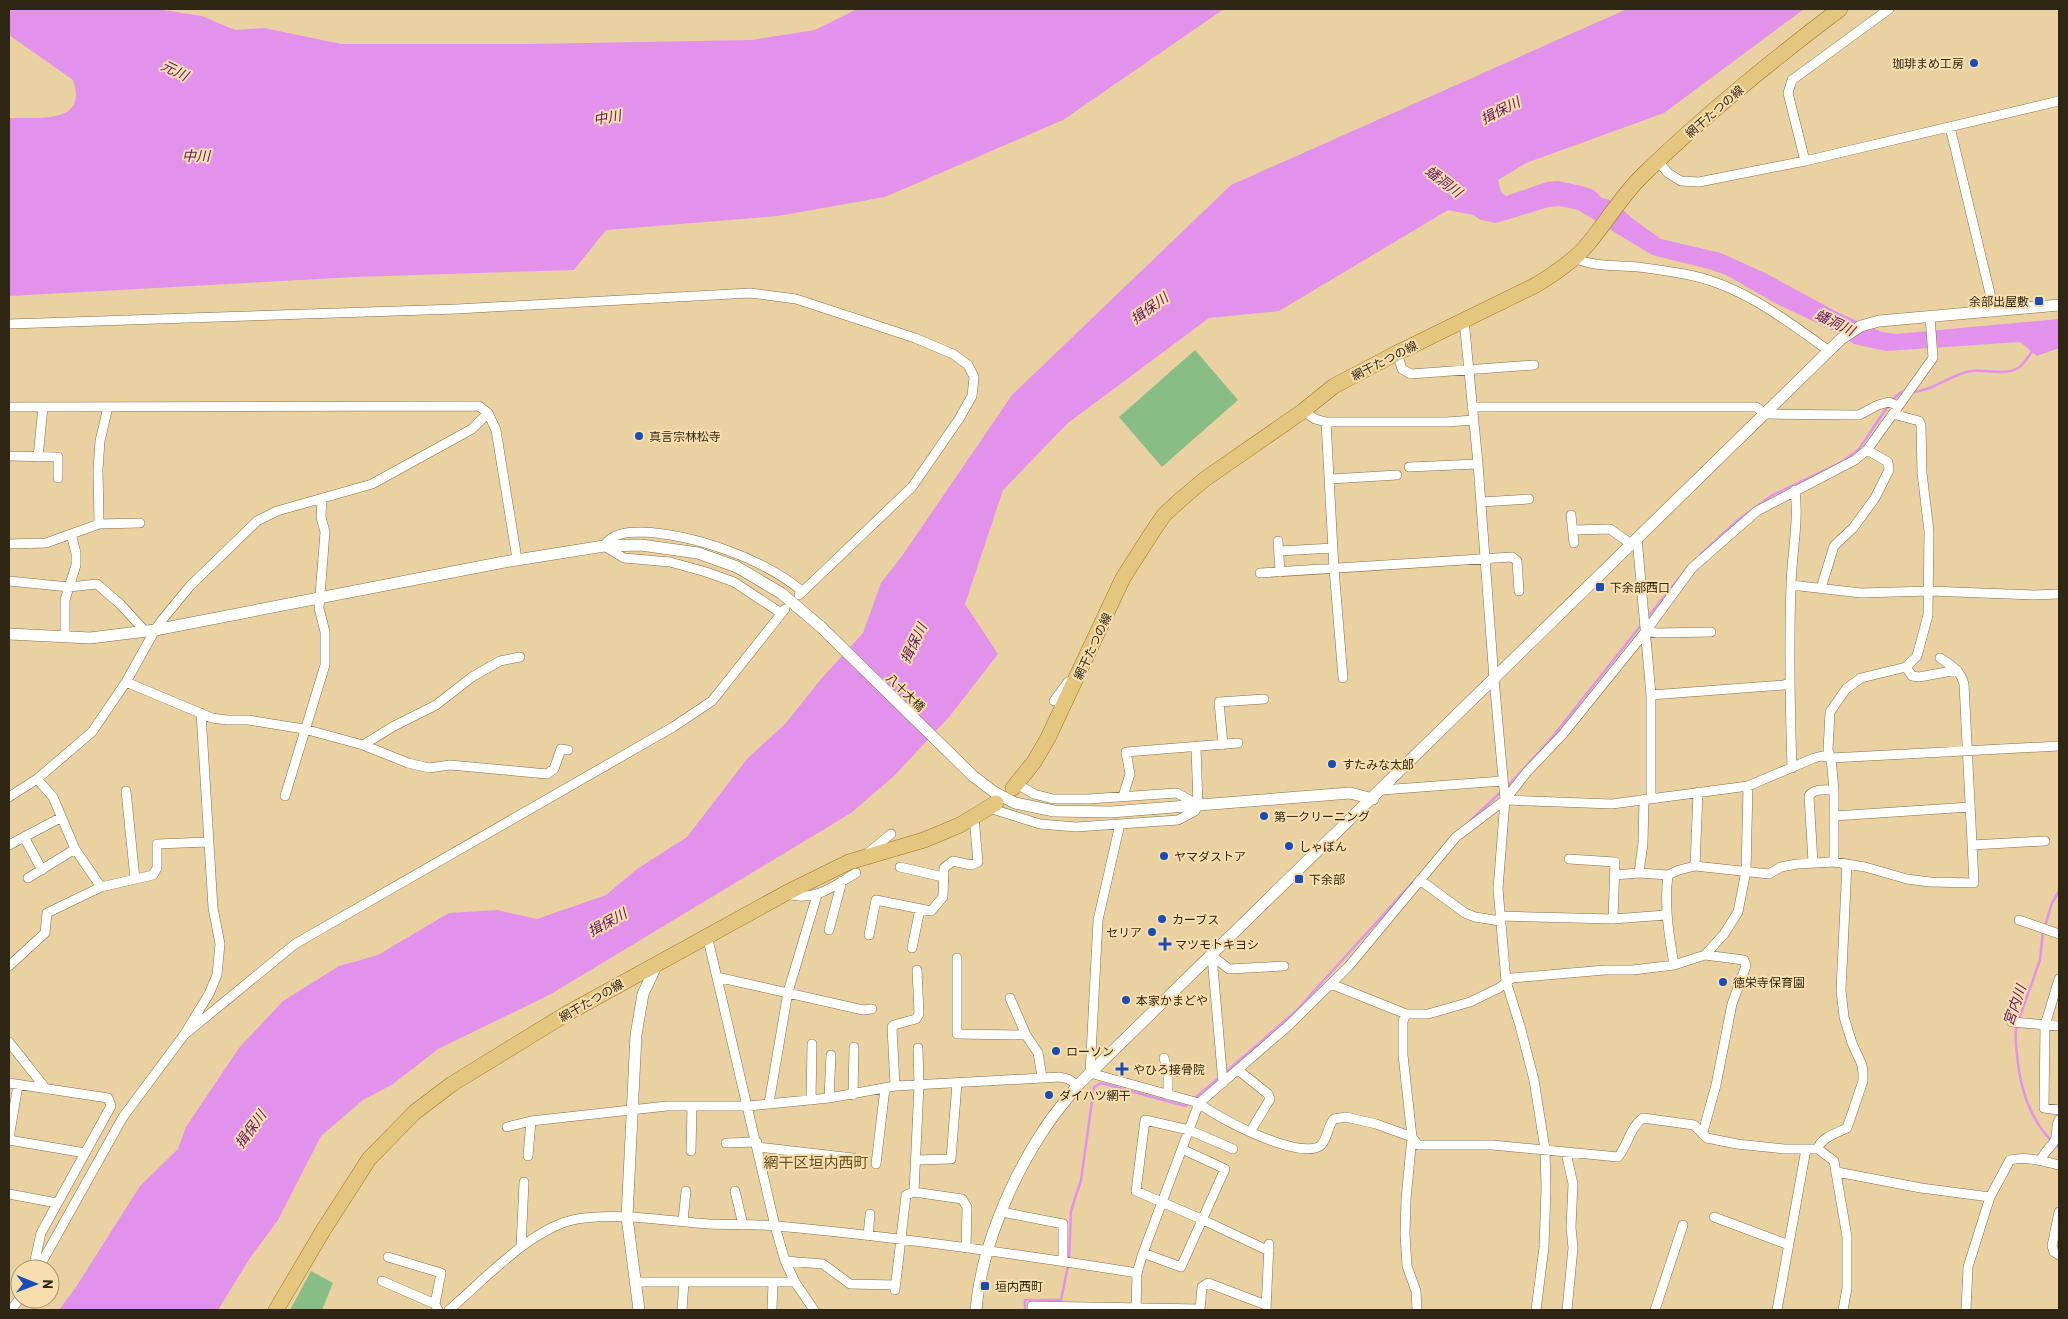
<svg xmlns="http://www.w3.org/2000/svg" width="2068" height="1319" font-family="Barlow,'Noto Sans JP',sans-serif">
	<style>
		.green { fill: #88be85 }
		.water { fill: #e292eb }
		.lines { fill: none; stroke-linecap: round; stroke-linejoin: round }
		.stream { stroke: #e292eb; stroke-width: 2.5 }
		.minor-casing { stroke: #866f43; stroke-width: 10 }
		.tertiary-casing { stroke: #866f43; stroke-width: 12 }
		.primary-casing { stroke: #9a7522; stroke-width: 16 }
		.minor { stroke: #fff; stroke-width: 9 }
		.tertiary { stroke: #fff; stroke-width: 11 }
		.primary { stroke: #e5c67f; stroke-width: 15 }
		.poi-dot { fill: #1b4bb8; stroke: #f7deae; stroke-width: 2 }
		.labels { text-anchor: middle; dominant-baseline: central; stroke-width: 4; stroke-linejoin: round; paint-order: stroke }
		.poi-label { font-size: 12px; fill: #302614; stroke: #f7deae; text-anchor: start }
		.street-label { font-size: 12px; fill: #302614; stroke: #f7deae }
		.water-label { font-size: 14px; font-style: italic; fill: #5e1667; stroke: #f7deae }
		.quarter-label { font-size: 15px; fill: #675226; stroke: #f7deae }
	</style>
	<rect width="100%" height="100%" fill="#ead1a2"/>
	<path class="green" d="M1195,350l43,50 -76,67 -43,-50z
		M311,1271l22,12 -11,27h-32z"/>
	<path class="water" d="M9,9h148l45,7 33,14 29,-2 77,16h187l223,-4 64,-10 42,-21h367l-161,111 -178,77 -107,19 -172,14 -32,40 -219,7 -346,19v-178c28,-1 80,7 64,-38l-64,-45z
		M1627,9h177l-140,104 -138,50 -28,17 3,12 5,4 41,-14 11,-1 24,5 12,4 8,8 11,3 20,18 28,20 60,14 44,20 74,40 43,19 14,2 163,-15v29l-22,8 -17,-14 -134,9 -32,-7 -20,-13 -59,-28 -49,-28 -17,-6 -57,-14 -74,-45 -19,-4 -10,1 -53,16 -15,-3 -8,-5 -25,-5 -169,101 -70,7 -141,105 -65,67 -38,114 33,50 -49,63 -55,59 -43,37 -300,181 -113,55 -45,35 -30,16 -42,36 -43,84 -28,38 -32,52h-159l17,-23 64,-101 38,-37 8,-22 53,-79 44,-47 56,-35 39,-11 71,-42 48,-3 40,9 69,-24 31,-26 50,-32 60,-78 39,-36 35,-44 42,-46 18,-50 21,-27 110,-161 219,-210z"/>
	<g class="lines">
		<path class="stream" d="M1912,392c21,-1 37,-17 59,-21 14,-2 35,5 47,-3 6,-4 11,-12 15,-18
			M1891,401l10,-9h6
			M1700,555l38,-35 33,-24 71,-34 17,-13 29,-43
			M1647,618l42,-52
			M1507,787l43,-47 92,-116
			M1470,821l31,-29
			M2045,926l7,-23 7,-12
			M2019,1019l21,-59 3,-29
			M2017,1025c-3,10 -1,19 0,30 3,35 15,70 42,93
			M1225,1073l71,-62 117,-129
			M1194,1099l26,-22
			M1069,1260l2,-49 10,-31 13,-93 7,-4 84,23 5,-3
			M1025,1310v-10h36l7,-34"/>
		<g class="minor-casing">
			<path id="minor" d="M1950,127l44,183
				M1658,161l10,12 13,8 18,1 106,-21 254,-60
				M1805,161l-17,-68 4,-13 97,-71
				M1574,258c20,9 42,7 64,9 15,2 31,4 46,7 54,9 101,45 145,77
				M1464,320l14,144 16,215 11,121 -7,89 8,92 14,45 14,54 11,69 1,40 -2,58 -8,63
				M9,324l448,-15 293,-16 46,6 119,39 38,16 15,11 6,12 -2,19 -13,23 -47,68 -113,108
				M1397,353l5,16 9,5 123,-9
				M9,407l470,-1 9,7 8,17 21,129
				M1472,407h284l10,7 93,1 19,-10 11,-3 9,4
				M1303,411l12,8 11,3h121l26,-2
				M1326,422l8,147 9,109
				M9,456l49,1v21
				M38,457l5,-50
				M1409,467l69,-3
				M1331,479l66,-4
				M1481,502l48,-3
				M1571,515l3,28
				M99,524l-1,-55 2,-28 8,-34
				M1573,530l37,-1 21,15
				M1637,538l14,157v103
				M1278,541l2,31
				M9,544l37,-1 53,-19 41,-1
				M1279,551l54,-3
				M1260,573l252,-16 5,4 2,30
				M9,581l60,6 28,-3 23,20 25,27
				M1791,585l70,8 68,-2 105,4 25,-1
				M1821,588l13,-42 19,-18 22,-30 14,-28 -1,-8 -21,-12
				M781,613l-47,-31 -28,-10 -36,-10 -46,-4 -20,-12c8,-13 24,-14 37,-14 52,2 121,26 161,59
				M1646,631l11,2 54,-1
				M65,637v-37l11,-35v-12l-5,-19
				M1906,667l6,9 7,1 38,-7
				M126,682l86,36 15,2h21l56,9 59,16 45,18 21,5 21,-3 97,9 7,-5 7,-20 7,1
				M1651,695l133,-10 5,-2
				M1054,701l14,-19
				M363,745l31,-19 42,-21 36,-28 28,-16 20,-4
				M1223,745l-4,-43 45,-3
				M1792,768c-2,-61 -3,-123 -1,-184 1,-32 8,-62 4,-94
				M37,779l16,18 22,52 26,38
				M1017,784l17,10 19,5h35l89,-6 21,12
				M1382,790l120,-9
				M126,791l9,88
				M285,796l40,-131v-33l-6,-24 6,-76 -4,-15 1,-18
				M1123,796l7,-22 -4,-22 112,-9
				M9,797l28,-18 55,-47 34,-50 29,-52 7,-10 28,-34 67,-65 20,-10 95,-27 100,-55 16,-16
				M1505,800l107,4 136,-18 66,-28 8,-2 9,2 228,-12
				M989,808l51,16 36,3 102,-7 17,-9 3,-6 -2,-58
				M1834,816l136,-9
				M1120,824l-22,96 -8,153 109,30c18,15 99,57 121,43 8,-6 7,-20 14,-27l12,-2 30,7 36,13 6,8h74l126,12c10,-12 12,-30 25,-39l51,7 13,13 30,6 47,5h34l16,12 13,76v51l-4,22
				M24,837l18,33
				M9,845l51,-27
				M1972,845l73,-4
				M869,852l22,-18
				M1569,859l46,3 -2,57
				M1813,862l-4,-66c5,-8 17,-6 25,-6
				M1834,862v-72l-3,-32 -3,-8 2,-38 16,-23 15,-11 45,-11 11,-11 11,-41 1,-84 -7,-58 -1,-48 -2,-4 -26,-7
				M1695,866l3,-74
				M900,867l43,10
				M1639,873l4,-30 1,-44
				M1615,875l24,-2 29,2
				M28,878l47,-29
				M1420,880l45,33 10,4 25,4
				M786,894c29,8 46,-7 70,-21
				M1500,916l113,3 53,-4
				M2019,920l40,14
				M829,930l13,-49
				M707,935l68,291 10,35 10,21 19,28
				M869,935l7,-35 55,11 12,-14 1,-29 9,-7 18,4 7,-3 -4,-45
				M912,948l8,-39
				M1212,956l11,127
				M1212,956l17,13 55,-3
				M957,958v76l69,1
				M1674,965c-5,-30 -10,-59 -6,-90l11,-5 16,-4 74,8 12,-7 16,-3 37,-2 31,5 42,12 23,3 44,1 -10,-199c-3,-13 -13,-19 -24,-26
				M9,966l36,-33 2,-20 54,-26 52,-12 4,-7v-24l51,-2
				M717,977l146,33 9,-1
				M2059,979l-14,46 -1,83 15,2
				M1331,984l75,30h22l42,-12 29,-14 13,-10 93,-8h28l41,-5 31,-10 19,-21 14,-22 8,-41 2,-85
				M1010,998l16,37 12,18 4,24
				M1406,1014l-3,7v34l9,82 -6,62 -1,36 2,31 9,25 1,19
				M2012,1022l47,4
				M184,1035l111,-91 378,-217 39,-26 73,-92
				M9,1042l37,47
				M1164,1058l4,14v23
				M1238,1070l30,24 2,5 -20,33
				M1168,1072l32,-2
				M9,1083l99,15 3,8 -70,127 -8,36
				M895,1086l-3,-59 2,-2 22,-6 3,-5 -2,-44
				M853,1095l1,-48
				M829,1098l2,-43
				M811,1100l1,-56
				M769,1103l19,-111 29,-97
				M507,1127l24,-6 136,-15h81l81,-8 66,-12 165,-9 8,2 10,6
				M1703,1132l13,-47 16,-81 14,-38 -2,-6 -39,-5
				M9,1138l9,-53
				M9,1140l76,13
				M726,1143l31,-1
				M758,1147l95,11
				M1233,1149l-44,-19 -44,-10 -9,71 65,28 68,32
				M1818,1149c2,-11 19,-16 29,-21l16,-47v-8l-1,-8 -10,-22 -8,-26 -3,-27 6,-126
				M691,1151l1,-45
				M1566,1153l7,31 -2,43 2,21 -6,62
				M528,1156l3,-35
				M916,1160l35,-1 6,-76
				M2041,1160c3,-9 11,-13 14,-20 3,-7 0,-13 4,-20
				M876,1164l9,-76
				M1837,1172l84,16 69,9
				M735,1191l8,34
				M914,1192l48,7 5,8 -1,41
				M9,1194l48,9
				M1002,1212l61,12v37
				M2059,1212l-7,34 2,6 5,3
				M1714,1217l75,28
				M683,1221l3,-30
				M868,1236l2,-22
				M521,1247l3,-65
				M1143,1253l38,14 44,-98 -43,-20
				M388,1257l53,16 -6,31
				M785,1261l38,3 27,20 46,1
				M38,1269l85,-152 61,-82 25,-41 8,-19 3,-31 -7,-36 -12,-195
				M382,1281l53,23 3,6
				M635,1282h160
				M895,1290l11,-95 8,-3 5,-107 -1,-37
				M11,1310l9,-12
				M449,1310c34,-29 83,-83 128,-91 40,-7 91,2 132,5 23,1 46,0 68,2 121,11 241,28 360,47
				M682,1310l2,-28
				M772,1310l1,-28
				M1032,1310v-4l168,3
				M1136,1310l1,-37 6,-20 56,-150 89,-77 61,-60 107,-129 49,-37 21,-27 37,-39 83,-103 46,-63 65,-57 98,-51 12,-10 66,-92 -3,-42
				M1200,1310l2,-23 6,-4 58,22
				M1266,1310l3,-66
				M1655,1310l28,-85
				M1777,1310l29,-161
				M1966,1310l2,-43 22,-70 20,-37c17,-4 33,1 49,5"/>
		</g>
		<g class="tertiary-casing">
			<path id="tertiary" d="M9,634l81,4 65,-8 349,-68 100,-16 37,-1 57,8 39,14 44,26 40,34 152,149 21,16 21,11 39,8 57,1 239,-19 23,6
				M639,1310l-12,-93 9,-182 7,-41 15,-32
				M976,1310c5,-60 34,-129 67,-179 10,-16 23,-31 35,-46l763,-746 20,-13 18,-5 180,-16"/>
		</g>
		<g class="primary-casing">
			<path id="primary" d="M1013,788l21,-26 14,-24 75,-160 30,-47 11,-16 15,-14 26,-22 98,-68 31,-25 63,-33 139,-68c18,-11 38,-24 51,-40 19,-22 33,-47 54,-68 62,-61 130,-116 199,-168
				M276,1310l48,-81 45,-70 46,-47 37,-28 114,-70 220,-121 63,-31 75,-22 36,-15 36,-22"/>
		</g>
		<use href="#minor" class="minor"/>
		<use href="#tertiary" class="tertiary"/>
		<use href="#primary" class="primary"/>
	</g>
	<g class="poi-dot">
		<circle cx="1974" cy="63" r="5"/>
		<rect x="2034" y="296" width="10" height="10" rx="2.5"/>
		<circle cx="639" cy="436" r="5"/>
		<rect x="1595" y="582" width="10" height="10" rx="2.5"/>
		<circle cx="1332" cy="764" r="5"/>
		<circle cx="1264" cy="816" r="5"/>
		<circle cx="1289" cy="846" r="5"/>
		<circle cx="1164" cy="856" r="5"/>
		<rect x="1294" y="874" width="10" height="10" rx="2.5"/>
		<circle cx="1162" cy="919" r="5"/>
		<circle cx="1152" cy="932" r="5"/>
		<path d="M1162.5 936.5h5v5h5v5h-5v5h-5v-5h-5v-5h5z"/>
		<circle cx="1723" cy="982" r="5"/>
		<circle cx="1126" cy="1000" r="5"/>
		<circle cx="1056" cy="1051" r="5"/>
		<path d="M1119.5 1061.5h5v5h5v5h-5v5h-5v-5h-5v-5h5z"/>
		<circle cx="1049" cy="1095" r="5"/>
		<rect x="980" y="1281" width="10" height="10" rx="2.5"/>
	</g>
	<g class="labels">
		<g class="poi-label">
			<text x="1964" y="63" text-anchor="end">珈琲まめ工房</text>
			<text x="2029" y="301" text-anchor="end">余部出屋敷</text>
			<text x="649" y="436">真言宗林松寺</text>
			<text x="1610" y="587">下余部西口</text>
			<text x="1342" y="764">すたみな太郎</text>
			<text x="1274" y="816">第一クリーニング</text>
			<text x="1299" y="846">しゃぼん</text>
			<text x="1174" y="856">ヤマダストア</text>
			<text x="1309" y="879">下余部</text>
			<text x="1172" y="919">カーブス</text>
			<text x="1142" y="932" text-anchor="end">セリア</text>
			<text x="1175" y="944">マツモトキヨシ</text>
			<text x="1733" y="982">徳栄寺保育園</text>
			<text x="1136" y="1000">本家かまどや</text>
			<text x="1066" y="1051">ローソン</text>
			<text x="1133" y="1069">やひろ接骨院</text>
			<text x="1059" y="1095">ダイハツ網干</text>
			<text x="995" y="1286">垣内西町</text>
		</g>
		<g class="street-label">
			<text transform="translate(1714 111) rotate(-41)">網干たつの線</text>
			<text transform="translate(1384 360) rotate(-27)">網干たつの線</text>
			<text transform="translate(1092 646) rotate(-65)">網干たつの線</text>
			<text transform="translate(906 692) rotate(44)">八十大橋</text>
			<text transform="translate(591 1000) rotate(-30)">網干たつの線</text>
		</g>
		<g class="water-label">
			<text transform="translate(175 70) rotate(26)">元川</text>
			<text transform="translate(1500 110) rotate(-27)">揖保川</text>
			<text transform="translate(607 117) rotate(-10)">中川</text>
			<text x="196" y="155">中川</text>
			<text transform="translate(1444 181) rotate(37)">蟠洞川</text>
			<text transform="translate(1149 308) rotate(-36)">揖保川</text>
			<text transform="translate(1835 322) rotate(26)">蟠洞川</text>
			<text transform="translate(913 643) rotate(-64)">揖保川</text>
			<text transform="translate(607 922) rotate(-29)">揖保川</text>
			<text transform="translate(2014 1005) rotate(-71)">宮内川</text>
			<text transform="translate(250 1129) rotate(-54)">揖保川</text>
		</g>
		<g class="quarter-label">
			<text x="816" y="1162">網干区垣内西町</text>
		</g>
	</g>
	<rect width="2068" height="1319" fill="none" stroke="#302614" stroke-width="20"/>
	<g transform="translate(35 1284) rotate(91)"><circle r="24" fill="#f7deae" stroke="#a79470"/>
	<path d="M0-4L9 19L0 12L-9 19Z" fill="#1b4bb8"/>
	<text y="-8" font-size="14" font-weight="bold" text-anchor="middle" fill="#302614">N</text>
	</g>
</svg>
